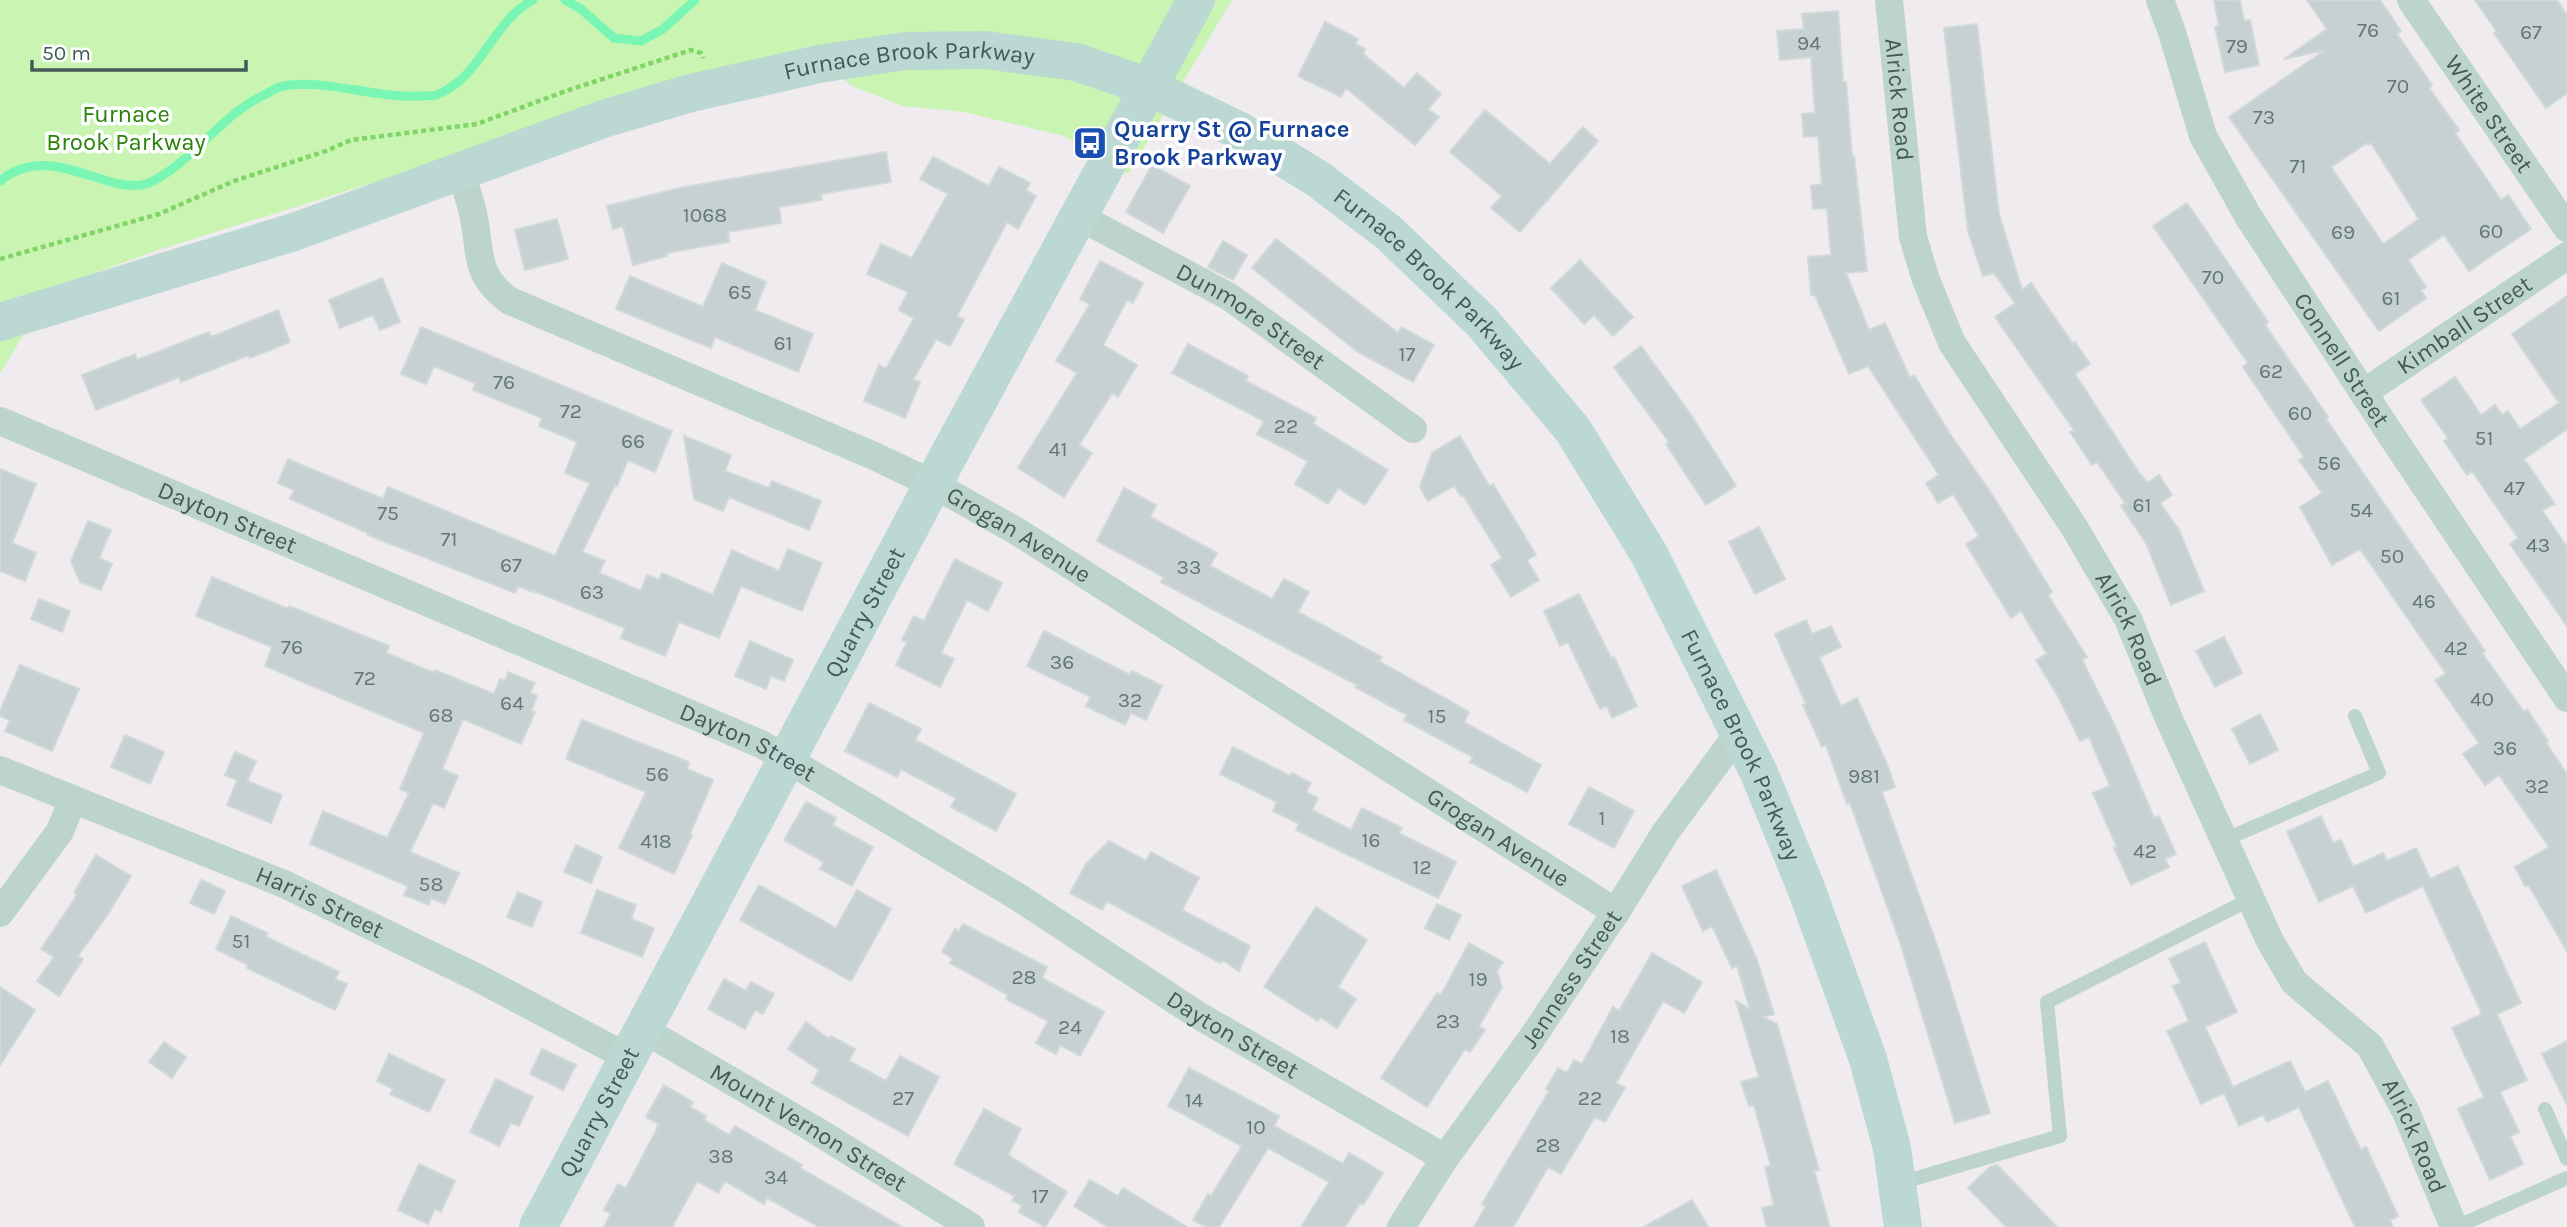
<svg xmlns="http://www.w3.org/2000/svg" width="2567" height="1227" font-family="Karla,sans-serif">
	<style>
		.green { fill: #c9f4b2 }
		.lines { fill: none; stroke-linecap: round; stroke-linejoin: round }
		.stream { stroke: #7af6b4; stroke-width: 9 }
		.building { fill: #c7d1d1; stroke: #cfd9d8; stroke-width: 2; fill-rule: evenodd }
		.path { stroke: #80d567; stroke-width: 4.5; stroke-dasharray: 5 3.5; stroke-linecap: butt }
		.service { stroke: #bdd4cd; stroke-width: 14 }
		.minor { stroke: #bdd4cd; stroke-width: 28 }
		.secondary { stroke: #bbd8d2; stroke-width: 38 }
		.labels { text-anchor: middle; dominant-baseline: central; stroke-width: 7; stroke-linejoin: round; paint-order: stroke }
		.number-label { font-size: 21px; fill: #637874 }
		.street-label { font-size: 24px; fill: #425b55; stroke: #fff }
		.park-label { font-size: 24px; fill: #28840b; stroke: #fff }
		.transit-label { font-size: 24px; font-weight: bold; fill: #164399; stroke: #fff; text-anchor: start }
	</style>
	<rect width="100%" height="100%" fill="#efebee"/>
	<path class="green" d="M0,0h1232l-104,174 -64,-38 -100,-24 -61,-6 -51,-20 -47,-39 -647,203 -105,38 -53,85z"/>
	<g class="lines">
		<path class="stream" d="M565,0l16,9 33,29 27,3 22,-12 32,-29
			M0,181c38,-31 75,-8 115,2 9,2 22,4 31,1 42,-16 74,-69 118,-89 6,-3 13,-8 19,-9 41,-8 94,13 137,10 5,0 12,0 16,-1 45,-16 57,-75 97,-95"/>
	</g>
	<path class="building" d="M2214,0h26l4,21 6,-1 9,45 -34,7 -10,-45 4,-1z
		M2307,0h73l21,31 -4,3 35,51 -3,3 30,42 -4,3 46,67 7,-5 23,34 -62,42 -25,-36 -36,25 18,27 -5,3 5,8 -47,33 -150,-214 96,-67 -41,9 43,-30zM2367,143l1,2 3,-2 48,76 -36,25 -52,-77z
		M2475,0h82l10,15v78l-21,15 -52,-75 3,-1z
		M1838,11l5,71h3l6,74h2l13,115 -21,2 23,57 16,-7 25,55 4,-3 36,59 43,62 59,96 -4,3 39,62 -5,3 32,64 40,94 5,-2 17,38 -11,5 4,8 -38,18 -17,-37 3,-1 -24,-54 17,-7 -21,-49 -9,4 -21,-43 -23,-38 11,-6 -26,-43 -10,7 -45,-74 13,-8 -26,-42 -15,9 -12,-20 13,-8 -71,-109 -19,8 -34,-79h-4l-3,-38 23,-2 -4,-47 -14,1 -2,-23 11,-2 -4,-48 -14,1 -2,-23 13,-1 -4,-56 -31,3 -3,-29 27,-2 -2,-15z
		M1325,22l33,17 -3,5 10,5 -2,5 41,34 13,-15 24,21 -13,15 11,8 -24,28 -69,-57 -5,9 -43,-21z
		M1977,24l22,190 23,76 9,-7 42,61 2,-2 15,22 -15,10 64,99 9,10 11,-8 13,20 -12,8 19,27 25,61 -33,14 -25,-62 -25,-37 4,-3 -28,-41 -5,3 -22,-33 4,-2 -79,-113 20,-14 -21,-30 -11,3 -15,-45 -24,-203z
		M1485,110l65,54 33,-37 15,14 -78,91 -29,-24 11,-12 -52,-44z
		M886,152l5,30 -70,12 1,6 -43,7 2,16 -53,9 1,10 -63,11 1,3 -34,9 -10,-39 -10,3 -6,-23 73,-18z
		M933,157l56,29 10,-19 31,16 -4,7 10,6 -18,33 -11,-7 -50,94 7,4 -14,26 -14,-7 -23,41 7,2 -15,36 -41,-17 15,-36 7,4 28,-51 -15,-8 9,-18 -41,-18 14,-30 31,14 36,-64 -28,-15z
		M1152,165l38,21 -27,47 -37,-21z
		M2187,203l81,119 -3,3 63,92 -2,2 159,232 -3,2 42,59 3,-3 21,32 -2,2 21,31v177l-38,-65h-4l-10,-19 34,-20 -50,-72 -14,10 -22,-31 16,-11 -44,-63 11,-6 -86,-125 -28,16 -32,-58 22,-14 -23,-33 5,-3 -61,-90 5,-4 -95,-137z
		M557,219l11,40 -43,11 -10,-40z
		M1276,239l122,94 3,-6 33,18 -21,37 -55,-30 -106,-84z
		M1223,241l24,14 -14,25 -25,-13z
		M1580,260l53,57 -20,19 -19,-21 -10,9 -33,-36z
		M1100,261l43,22 -10,20 -6,-3 -24,45 34,20 -19,32 -6,-4 -33,52 13,8 -28,44 -46,-29 59,-95 -21,-12 34,-57 -10,-5z
		M722,263l44,19 -11,28 58,24 -15,38 -83,-35 -4,11 -95,-39 14,-33 73,31z
		M382,278l18,44 -20,8 -7,-15 -33,13 -11,-28z
		M2567,296v133l-43,30 31,45 -13,6 25,37v79l-57,-82 8,-6 -46,-67 -5,4 -23,-34 4,-3 -27,-38 34,-23 26,38 14,-10 7,10 6,-4 12,18 39,-26 -47,-69z
		M278,310l12,32 -40,16 -1,-3 -68,27 -2,-5 -83,33 -14,-35 53,-21 2,6 72,-28 2,5z
		M421,327l251,104 -17,41 -27,-12 -11,26 -2,-1 -33,67 23,9 -6,12 42,18 6,-16 12,5 3,-7 51,22 19,-45 47,21 9,-22 34,14 -20,48 -61,-25 -22,52 -40,-16 -14,34 -44,-18 4,-10 -91,-37 -1,1 -15,-6 -3,7 -147,-58v-2l-78,-34 4,-9 -16,-7 10,-24 95,40 5,-12 167,69 35,-73 -25,-10 12,-31 -38,-16 3,-8 -69,-28 2,-7 -41,-17 -8,18 -25,-10z
		M1188,344l60,32 -2,5 70,37 -3,6 75,46 -23,35 -27,-17 -10,16 -33,-20 13,-23 -51,-27 7,-13 -92,-48z
		M1641,346l48,66 47,74 -30,19 -40,-61 3,-2 -55,-75z
		M684,436l47,19 -6,16 44,17 3,-7 49,20 -12,29 -80,-33 -6,14 -29,-12z
		M1460,436l29,50 4,-2 43,71 -9,5 12,20 -28,17 -20,-32 11,-7 -39,-63 -2,1 -7,-10 -26,15 -8,-14 12,-34z
		M0,469l36,15 -24,59 24,10 -11,28 -25,-10z
		M1124,488l32,17 -6,12 67,36 -7,13 62,33 12,-20 25,13 -11,20 84,45 -3,4 90,51 -5,10 77,43 -14,27 -57,-30 3,-5 -69,-37 3,-5 -52,-28 2,-2 -196,-103 3,-5 -67,-36z
		M88,521l23,9 -12,28 13,6 -11,26 -21,-8 -9,-21z
		M1759,527l26,52 -30,15 -26,-52z
		M955,559l47,24 -14,28 -21,-11 -26,53 13,6 -14,28 -44,-22 11,-23 -5,-2 12,-24 10,5z
		M212,577l76,32 1,-3 100,40 -3,7 48,20 1,-3 59,24 6,-15 5,2 3,-9 27,11 -5,10 7,3 -6,15 4,1 -14,32 -58,-25 -21,50 16,7 -14,32 -11,-5 -23,49 49,21 -14,31 -14,-6 -2,7 -25,-10 4,-9 -98,-42 13,-33 64,27 22,-45 -9,-4 24,-56 -159,-67 7,-19 -76,-31z
		M1579,594l32,64 3,-1 23,49 -25,12 -5,-12 -7,3 -32,-67 -8,4 -16,-35z
		M39,599l31,12 -8,21 -31,-13z
		M1806,620l6,14 19,-8 10,21 -22,10 22,49 16,-8 30,66 8,23 -13,5 58,162 50,159 -35,10 -55,-181 -50,-139 -3,1 -21,-59 -4,2 -19,-42 3,-1 -31,-70z
		M1044,631l86,44 2,-4 30,15 -16,34 -15,-7 -6,12 -39,-19 5,-9 -64,-31z
		M2224,637l18,36 -27,14 -19,-36z
		M750,641l43,19 -9,21 -13,-5 -5,13 -31,-13z
		M20,665l59,24 -27,62 -47,-20 5,-11 -10,-4v-5z
		M869,703l52,26 -6,11 101,54 -20,37 -45,-24 5,-9 -55,-29 -4,8 -52,-26z
		M2260,714l18,36 -28,14 -18,-35z
		M582,720l107,42 -2,7 26,11 -23,54 2,1 -18,39 -55,-26 27,-56 -80,-33z
		M125,735l39,17 -14,32 -39,-17z
		M1233,747l57,29 2,-3 19,10 -5,9 12,6 -6,12 39,20 11,-22 40,20 -3,5 57,29 -18,36 -142,-68 3,-6 -26,-13 4,-9 -57,-28z
		M235,752l21,9 -9,20 35,14 -11,28 -44,-18 10,-25 -12,-5z
		M1589,787l45,24 -20,37 -45,-24z
		M806,802l30,16 -4,7 41,22 -21,39 -32,-17 4,-7 -40,-22z
		M2321,816l12,27 8,-3 12,27 30,-14 4,8 29,-13 14,31 28,-13 63,137 -24,11 30,66 -27,12 19,40 -9,4 13,28 -33,16 -32,-71 26,-12 -32,-69 30,-14 -59,-128 -57,27 -13,-27 -34,16 -32,-70z
		M1109,841l37,20 5,-9 48,26 -17,32 68,36 -11,25 -17,-11 -2,3 -113,-62 -5,9 -32,-17 16,-29z
		M576,845l26,12 -11,26 -27,-11z
		M96,855l35,21 -23,38 -30,42 5,3 -24,37 -22,-15 17,-24 -13,-8 36,-54 -3,-2z
		M1716,870l40,87 18,57 -11,3 14,7 42,146 -5,1 16,56h-63l-5,-19 12,-3 -9,-38 6,-1 -17,-61 -5,1 -8,-24 18,-5 -23,-76 14,8 -13,-43 -5,2 -20,-42 -9,5 -21,-45z
		M201,880l24,11 -11,23 -24,-11z
		M759,885l77,43 21,-38 34,19 -40,72 -111,-61z
		M597,890l39,15 -5,14 23,9 -12,29 -61,-24z
		M518,892l24,10 -10,25 -25,-10z
		M1437,904l24,11 -12,25 -24,-12z
		M1316,907l51,33 -29,47 18,12 -19,29 -17,-11 -2,4 -54,-34z
		M231,916l36,17 -1,4 73,35 -4,7 12,5 -12,26 -88,-42 1,-3 -32,-16z
		M963,924l84,43 -5,11 62,34 -24,44 -20,-11 -4,9 -20,-11 12,-22 -42,-22 2,-4 -58,-32 3,-4 -11,-7 13,-23 4,2z
		M2205,942l32,70 -32,15 28,60 57,-26 15,31 23,-11 33,69 5,-3 32,69 -8,4 3,7h-38l-56,-120 -32,15 -4,-7 -24,11 -15,-33 -23,11 -34,-73 22,-10 -16,-35 8,-3 -12,-24z
		M1469,943l34,19 -6,9 5,16 -23,39 6,4 -15,22 -5,-3 -38,58 -46,-29 56,-85 4,2z
		M1652,953l50,29 -18,31 -21,-12 -47,82 9,5 -20,34 -10,-5 -34,57 -13,-7 -35,60h-39l12,-21 -4,-2 67,-113 -3,-2 12,-21 9,5 7,-13 8,4 31,-57 6,4z
		M724,979l22,12 5,-9 23,12 -11,20 -8,-4 -10,19 -37,-20z
		M0,987l35,23 -35,55z
		M806,1022l23,17 2,-3 24,13 -6,12 37,20 14,-25 39,21 -31,59 -96,-53 7,-13 -31,-21z
		M2567,1041v64l-25,-51z
		M164,1042l22,15 -14,21 -23,-16z
		M542,1049l34,16 -13,25 -33,-16z
		M389,1054l56,26 -16,32 -39,-18 3,-5 -16,-8z
		M1189,1068l90,48 -5,10 69,38 6,-11 34,20 -20,32 -3,-2 -15,24h-44l28,-45 -61,-34 -49,79h-13l-13,-7 15,-26 3,2 31,-50 -74,-40z
		M496,1079l37,18 -14,29 -8,-3 -12,23 -29,-14z
		M664,1085l29,17 -3,5 16,9 -2,4 25,15 6,-9 67,39 -2,3 102,59h-83l-52,-29 -3,6 -39,-23 -7,12 -21,-12 -25,46h-68l7,-14 -7,-3 14,-26 8,4 30,-57 2,-7 -12,-7z
		M984,1109l37,20 -13,26 59,37 -22,35 -26,-15 3,-6 -10,-6 3,-4 -61,-32z
		M419,1164l36,17 -14,31 -6,-3 -7,15 -30,-14z
		M1997,1165l32,33 28,29h-51l-38,-39 22,-21z
		M1090,1180l28,16 5,-8 64,39h-79l-34,-21z
		M1692,1200l16,27h-64z"/>
	<g class="lines">
		<path class="path" d="M0,259l159,-45 75,-33 92,-30 25,-11 126,-16 89,-33 125,-41 10,3 2,5"/>
		<path class="service" d="M2226,839l153,-66 -24,-57
			M2545,1109l22,50
			M1900,1183l160,-47 -13,-134 204,-103
			M2456,1227l111,-49"/>
		<g class="minor">
			<path id="s1" d="M1889,0l24,237 13,43 26,63 122,184 54,92 41,100 101,222 24,41 76,64 36,66 48,115"/>
			<path id="s2" d="M2160,0l11,29 32,107 45,80 141,216 178,266"/>
			<path id="s3" d="M2411,0l156,228"/>
			<path id="s4" d="M460,170c5,16 11,32 14,48 7,38 1,58 36,83l364,155 59,28 85,48 598,380"/>
			<path id="s5" d="M1078,216l150,80 185,133"/>
			<path id="s6" d="M2363,393l204,-137"/>
			<path id="s7" d="M0,421l761,323 257,153 178,117 249,144"/>
			<path id="s8" d="M0,770l284,114 194,94 151,80"/>
			<path d="M0,913l60,-82 13,-32"/>
			<path id="s9" d="M644,1030l168,98 159,99"/>
			<path id="s10" d="M1401,1227l44,-69 87,-120 84,-126 49,-79 75,-102"/>
		</g>
		<g class="secondary">
			<path id="s11" d="M0,322l294,-90 312,-114 85,-25 128,-29 86,-13 80,-1 91,12 73,25 91,44 78,48 70,53 94,90 91,108 76,124 110,219 47,115 62,171 24,89 11,79"/>
			<path id="s12" d="M538,1227l395,-743 263,-484"/>
		</g>
	</g>
	<defs>
		<g id="bus-square" transform="scale(1.75)"><rect x="-9" y="-9" width="18" height="18" rx="4" fill="#1a4fb4" stroke="#fff"/><path d="M-5-6H5V4H4V6H2V4H-2V6H-4V4H-5ZM-3.5-4V0h7V-4ZM-3.5 1.2v1.5H-2V1.2ZM2 1.2v1.5H3.5V1.2Z" fill="#fff"/></g>
	</defs>
	<g fill-rule="evenodd">
		<use href="#bus-square" x="1090" y="143"/>
	</g>
	<g class="labels">
		<g class="number-label">
			<text x="2368" y="30">76</text>
			<text x="2531" y="32">67</text>
			<text x="1809" y="43">94</text>
			<text x="2237" y="46">79</text>
			<text x="2398" y="86">70</text>
			<text x="2264" y="117">73</text>
			<text x="2298" y="166">71</text>
			<text x="705" y="215">1068</text>
			<text x="2491" y="231">60</text>
			<text x="2343" y="232">69</text>
			<text x="2213" y="277">70</text>
			<text x="740" y="292">65</text>
			<text x="2391" y="298">61</text>
			<text x="783" y="343">61</text>
			<text x="1407" y="354">17</text>
			<text x="2271" y="371">62</text>
			<text x="504" y="382">76</text>
			<text x="571" y="411">72</text>
			<text x="2300" y="413">60</text>
			<text x="1286" y="426">22</text>
			<text x="2484" y="438">51</text>
			<text x="633" y="441">66</text>
			<text x="1058" y="449">41</text>
			<text x="2329" y="463">56</text>
			<text x="2514" y="488">47</text>
			<text x="2142" y="505">61</text>
			<text x="2361" y="510">54</text>
			<text x="388" y="513">75</text>
			<text x="449" y="539">71</text>
			<text x="2538" y="545">43</text>
			<text x="2392" y="556">50</text>
			<text x="511" y="565">67</text>
			<text x="1189" y="567">33</text>
			<text x="592" y="592">63</text>
			<text x="2424" y="601">46</text>
			<text x="292" y="647">76</text>
			<text x="2456" y="648">42</text>
			<text x="1062" y="662">36</text>
			<text x="365" y="678">72</text>
			<text x="2482" y="699">40</text>
			<text x="1130" y="700">32</text>
			<text x="512" y="703">64</text>
			<text x="441" y="715">68</text>
			<text x="1437" y="716">15</text>
			<text x="2505" y="748">36</text>
			<text x="657" y="774">56</text>
			<text x="1864" y="776">981</text>
			<text x="2537" y="786">32</text>
			<text x="1602" y="818">1</text>
			<text x="1371" y="840">16</text>
			<text x="656" y="841">418</text>
			<text x="2145" y="851">42</text>
			<text x="1422" y="867">12</text>
			<text x="431" y="884">58</text>
			<text x="241" y="941">51</text>
			<text x="1024" y="977">28</text>
			<text x="1478" y="979">19</text>
			<text x="1448" y="1021">23</text>
			<text x="1070" y="1027">24</text>
			<text x="1620" y="1036">18</text>
			<text x="903" y="1098">27</text>
			<text x="1590" y="1098">22</text>
			<text x="1194" y="1100">14</text>
			<text x="1256" y="1127">10</text>
			<text x="1548" y="1145">28</text>
			<text x="721" y="1156">38</text>
			<text x="776" y="1177">34</text>
			<text x="1040" y="1196">17</text>
		</g>
		<g class="street-label">
			<text stroke="none"><textPath href="#s11" startOffset="950">Furnace Brook Parkway</textPath></text>
			<text stroke="none"><textPath href="#s1" startOffset="100">Alrick Road</textPath></text>
			<text stroke="none"><textPath href="#s3" startOffset="138">White Street</textPath></text>
			<text stroke="none"><textPath href="#s11" startOffset="1538">Furnace Brook Parkway</textPath></text>
			<text stroke="none"><textPath href="#s5" startOffset="200">Dunmore Street</textPath></text>
			<text stroke="none"><textPath href="#s6" startOffset="122">Kimball Street</textPath></text>
			<text stroke="none"><textPath href="#s2" startOffset="406">Connell Street</textPath></text>
			<text stroke="none"><textPath href="#s7" startOffset="247">Dayton Street</textPath></text>
			<text stroke="none"><textPath href="#s4" startOffset="705">Grogan Avenue</textPath></text>
			<text stroke="none"><textPath href="#s12" startOffset="696">Quarry Street</textPath></text>
			<text stroke="none"><textPath href="#s1" startOffset="688">Alrick Road</textPath></text>
			<text stroke="none"><textPath href="#s7" startOffset="814">Dayton Street</textPath></text>
			<text stroke="none"><textPath href="#s11" startOffset="2105">Furnace Brook Parkway</textPath></text>
			<text stroke="none"><textPath href="#s4" startOffset="1272">Grogan Avenue</textPath></text>
			<text stroke="none"><textPath href="#s8" startOffset="346">Harris Street</textPath></text>
			<text stroke="none"><textPath href="#s10" startOffset="301">Jenness Street</textPath></text>
			<text stroke="none"><textPath href="#s7" startOffset="1381">Dayton Street</textPath></text>
			<text stroke="none"><textPath href="#s12" startOffset="130">Quarry Street</textPath></text>
			<text stroke="none"><textPath href="#s9" startOffset="191">Mount Vernon Street</textPath></text>
			<text stroke="none"><textPath href="#s1" startOffset="1278">Alrick Road</textPath></text>
		</g>
		<g class="park-label">
			<text x="126" y="114">Furnace<tspan x="126" dy="28">Brook Parkway</tspan></text>
		</g>
		<g class="transit-label">
			<text x="1114" y="129">Quarry St @ Furnace<tspan x="1114" dy="28">Brook Parkway</tspan></text>
		</g>
	</g>
	<path d="M32 60v10h214v-10" fill="none" stroke="#425b55" stroke-width="3.5"/>
	<text x="42" y="60" font-size="21" fill="#425b55" stroke="#ffffff" stroke-width="5" paint-order="stroke">50 m</text>
</svg>
